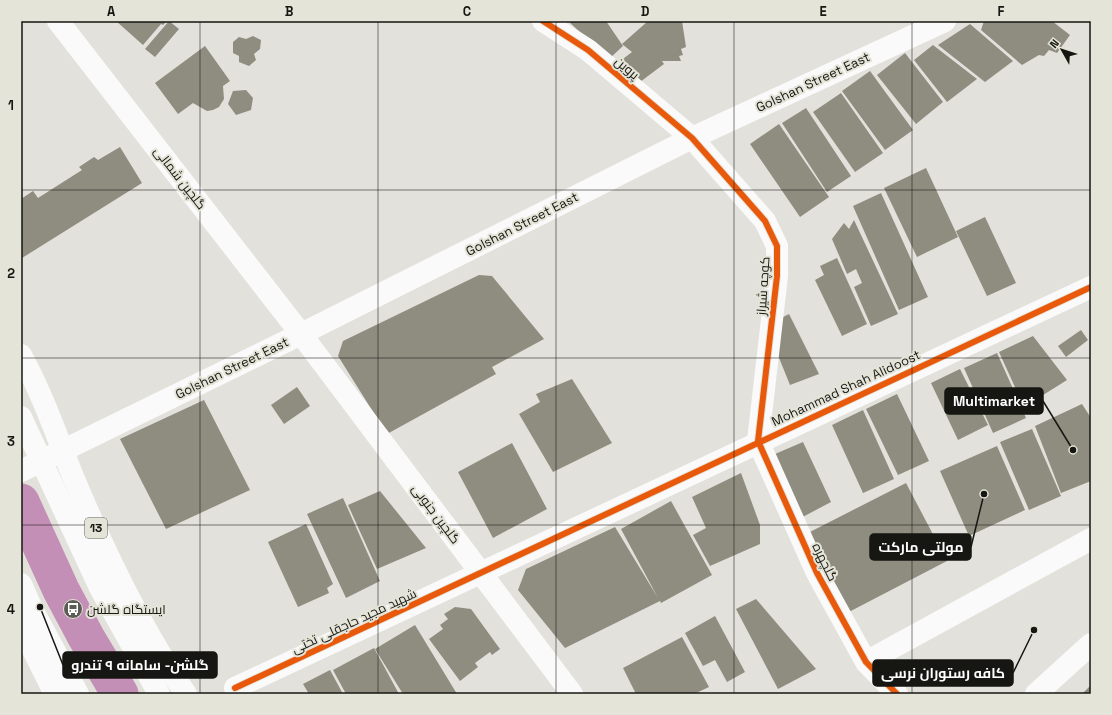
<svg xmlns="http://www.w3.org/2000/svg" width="1112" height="715" font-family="'Space Grotesk',Cairo,sans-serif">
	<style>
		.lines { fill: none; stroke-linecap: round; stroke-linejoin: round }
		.river { stroke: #c48fb7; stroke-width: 37 }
		.building { fill: #8e8d80 }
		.minor { stroke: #fbfafa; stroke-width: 22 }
		.major { stroke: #fbfafa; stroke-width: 22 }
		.highway { stroke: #fbfafa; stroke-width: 22 }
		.cycleway-casing { stroke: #e5e4d8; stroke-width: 8 }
		.cycleway { stroke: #e8590c; stroke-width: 6 }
		.grid { fill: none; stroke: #161612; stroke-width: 1; stroke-opacity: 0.55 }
		.labels { text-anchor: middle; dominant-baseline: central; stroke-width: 4; stroke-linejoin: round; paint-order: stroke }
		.shield { fill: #e5e4d8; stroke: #54544d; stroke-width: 1 }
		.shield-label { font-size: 12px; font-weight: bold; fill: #161612 }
		.street-label { font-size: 13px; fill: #161612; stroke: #e5e4d8 }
		.poi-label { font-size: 13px; fill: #161612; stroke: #e5e4d8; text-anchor: start }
		.leader { fill: none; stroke: #161612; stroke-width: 1.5 }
		.callout-dot { fill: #161612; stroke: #e5e4d8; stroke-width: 1.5 }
		.callout { fill: #161612; stroke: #161612; stroke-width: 1.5 }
		.callout-label { font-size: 14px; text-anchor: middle; font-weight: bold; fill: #fff }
		.neatline { fill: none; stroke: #161612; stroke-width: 1.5 }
		.grid-label { font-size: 13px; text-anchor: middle; font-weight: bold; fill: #161612 }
	</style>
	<rect width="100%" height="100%" fill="#e2e1db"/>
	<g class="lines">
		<path class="river" d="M21,502l40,88 25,47 34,57"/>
	</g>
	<path class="building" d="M116,21h51l-4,4 -2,-1 -18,21z
		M169,21l10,8 -24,28 -10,-8z
		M568,21h38l17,25 -14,13z
		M648,21h34l4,26 -5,2 2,6 -4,1 2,5h-19l2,3 -24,18 -21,-20 13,-10 -10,-8z
		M984,21h68l18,14 -13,18 -8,-3 -5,6 -5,-1 -17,10 -41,-35z
		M970,24l43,37 -28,21 -47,-37z
		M253,36l8,4 -1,9 -6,5 2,6 -7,6 -10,-4v-6l-6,-3v-11l6,-5 7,2z
		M933,45l44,34 -30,23 -33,-42z
		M205,46l25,35 -7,5 1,13 -5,8 -6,3 -6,1 -14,-8 -15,11 -23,-31z
		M905,53l38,49 -27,22 -39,-49z
		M870,71l43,59 -28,20 -43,-59z
		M246,90l7,8 -2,12 -15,5 -8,-11 5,-13z
		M841,93l42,60 -28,19 -42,-60z
		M806,108l45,68 -24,16 -45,-69z
		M779,124l50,73 -29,20 -50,-73z
		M120,147l22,36 -120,75 -1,-59 12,-8 5,7 44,-28 -3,-3 15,-10 4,3z
		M926,168l32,69 -41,20 -33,-69z
		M881,193l47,104 -29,13 -46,-104z
		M985,217l31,66 -29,13 -31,-65z
		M854,220l44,94 -27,12 -17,-39 8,-4 -6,-14 -9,5 -15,-35 12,-16 5,6z
		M837,258l30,66 -25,12 -27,-56 9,-5 -4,-9z
		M479,275l13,1 52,63 -52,28 4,7 -109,60 -49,-78 5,-15z
		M789,314l30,60 -29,11 -17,-42 4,-23z
		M1081,330l7,10 -22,17 -8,-11z
		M1033,336l34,44 -43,27 -25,-55z
		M997,353l29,65 -33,15 -29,-65z
		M960,369l28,56 -30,15 -27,-57z
		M572,379l40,64 -59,29 -34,-58 21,-12 -4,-8z
		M297,387l13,19 -26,18 -13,-19z
		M897,394l32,67 -31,14 -32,-66z
		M204,400l46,90 -84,39 -46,-90z
		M1082,404l9,14v63l-30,12 -26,-67z
		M863,410l31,69 -31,14 -31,-68z
		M1032,429l29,67 -32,14 -29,-68z
		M803,442l28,60 -34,18 -22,-66z
		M512,443l35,66 -54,29 -35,-66z
		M997,446l28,64 -56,26 -29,-65z
		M741,473l19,52v19l-50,22 -17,-31 13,-7 -14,-31z
		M906,483l41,78 -102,53 -41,-79z
		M380,491l46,57 -49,21 -29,-64z
		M343,498l37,83 -34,17 -39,-84z
		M671,501l41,74 -51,28 -1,-2 -95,47 -47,-58 8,-21 89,-42 43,71 -37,-69z
		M306,524l27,60 -6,4 2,5 -31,14 -30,-65z
		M756,599l60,70 -38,20 -42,-80z
		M455,607l16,2 29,40 -8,6 -2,-3 -15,11 3,4 -18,14 -31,-42 14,-10 -3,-4 8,-6 -4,-5z
		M715,616l30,56 -18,10 -12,-22 -12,6 -18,-33z
		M415,625l42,69h-54l-28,-45z
		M682,637l27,50 -15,7h-58l-13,-26z
		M374,648l25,46h-53l-13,-24z
		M330,670l13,24h-34l-6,-10z
		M1091,685v9h-9z"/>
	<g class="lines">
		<path class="minor" d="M543,21l45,29 104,88 73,83 12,25v30l-19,165 59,132 49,89 31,32
			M301,334l391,-196 253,-117
			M21,417l79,171 59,106
			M21,584l11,25 46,85
			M866,662l225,-123
			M235,688l856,-401
			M1036,694l55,-50"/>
		<path class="major" d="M58,21l243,313 271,360
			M21,471l280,-137"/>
		<path class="highway" d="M21,355c21,38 35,79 51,119 31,75 68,153 114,220
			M21,626l34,68"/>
		<g class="cycleway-casing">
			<path id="cycleway" d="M543,21l45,29 104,88 73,83 12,25v30l-19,165 59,132 49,89 31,32
				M235,688l856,-401"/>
		</g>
		<use href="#cycleway" class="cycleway"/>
	</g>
	<path class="grid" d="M200,21v673M378,21v673M556,21v673M734,21v673M912,21v673M21,190h1070M21,358h1070M21,525h1070"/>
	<defs>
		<g id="bus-disc" transform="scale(1)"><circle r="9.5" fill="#5d5d58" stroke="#e5e4d8"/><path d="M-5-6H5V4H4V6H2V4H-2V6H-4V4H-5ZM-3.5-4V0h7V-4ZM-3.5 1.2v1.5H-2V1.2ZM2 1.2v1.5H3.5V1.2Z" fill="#fff"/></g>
	</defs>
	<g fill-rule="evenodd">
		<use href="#bus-disc" x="73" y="609"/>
	</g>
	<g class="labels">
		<rect class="shield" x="85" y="518" width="22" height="20" rx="3"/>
		<g class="shield-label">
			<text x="96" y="528">13</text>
		</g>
		<g class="street-label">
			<text transform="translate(627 68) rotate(40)">پروین</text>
			<text transform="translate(813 82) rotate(-25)">Golshan Street East</text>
			<text transform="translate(180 178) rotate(52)">گلچین شمالی</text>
			<text transform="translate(522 224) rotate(-27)">Golshan Street East</text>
			<text transform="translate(763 286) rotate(-86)">کوچه شیراز</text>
			<text transform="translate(232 368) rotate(-26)">Golshan Street East</text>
			<text transform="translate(846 388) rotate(-25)">Mohammad Shah Alidoost</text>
			<text transform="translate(436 514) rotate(53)">گلچین جنوبی</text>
			<text transform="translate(825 562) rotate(64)">گلچهره</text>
			<text transform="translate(354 621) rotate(-25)">شهید مجید حاجقلی تختی</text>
		</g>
		<g class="poi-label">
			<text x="87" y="609">ایستگاه گلشن</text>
		</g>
	</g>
	<path class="leader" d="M1073 450L1043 401M984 494L971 547M40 607L63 665M1034 630L1013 673"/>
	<g class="callout-dot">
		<circle cx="1073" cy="450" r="4"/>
		<circle cx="984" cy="494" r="4"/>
		<circle cx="40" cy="607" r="4"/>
		<circle cx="1034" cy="630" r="4"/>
	</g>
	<g class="callout">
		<rect x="945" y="388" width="98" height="26" rx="4"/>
		<rect x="870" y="534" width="101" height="26" rx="4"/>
		<rect x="63" y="652" width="154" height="26" rx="4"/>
		<rect x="873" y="660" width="140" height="26" rx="4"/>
	</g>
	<g class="callout-label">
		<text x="994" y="406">Multimarket</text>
		<text x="921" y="552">مولتی مارکت</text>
		<text x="140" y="670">گلشن- سامانه ۹ تندرو</text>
		<text x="943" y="678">کافه رستوران نرسی</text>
	</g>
	<rect width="1112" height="715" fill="none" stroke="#e5e4d8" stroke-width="44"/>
	<g transform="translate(1062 50) rotate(309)" stroke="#e5e4d8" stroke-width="3" paint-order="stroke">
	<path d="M0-3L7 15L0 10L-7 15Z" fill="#161612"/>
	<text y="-6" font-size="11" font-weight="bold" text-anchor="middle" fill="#161612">N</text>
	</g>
	<rect x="22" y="22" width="1068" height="671" class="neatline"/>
	<g class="grid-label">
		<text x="111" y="16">A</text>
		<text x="289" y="16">B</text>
		<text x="467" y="16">C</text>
		<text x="645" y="16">D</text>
		<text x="823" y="16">E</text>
		<text x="1001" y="16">F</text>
		<text x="11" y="110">1</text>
		<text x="11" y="278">2</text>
		<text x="11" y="446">3</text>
		<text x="11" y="614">4</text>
	</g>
</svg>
